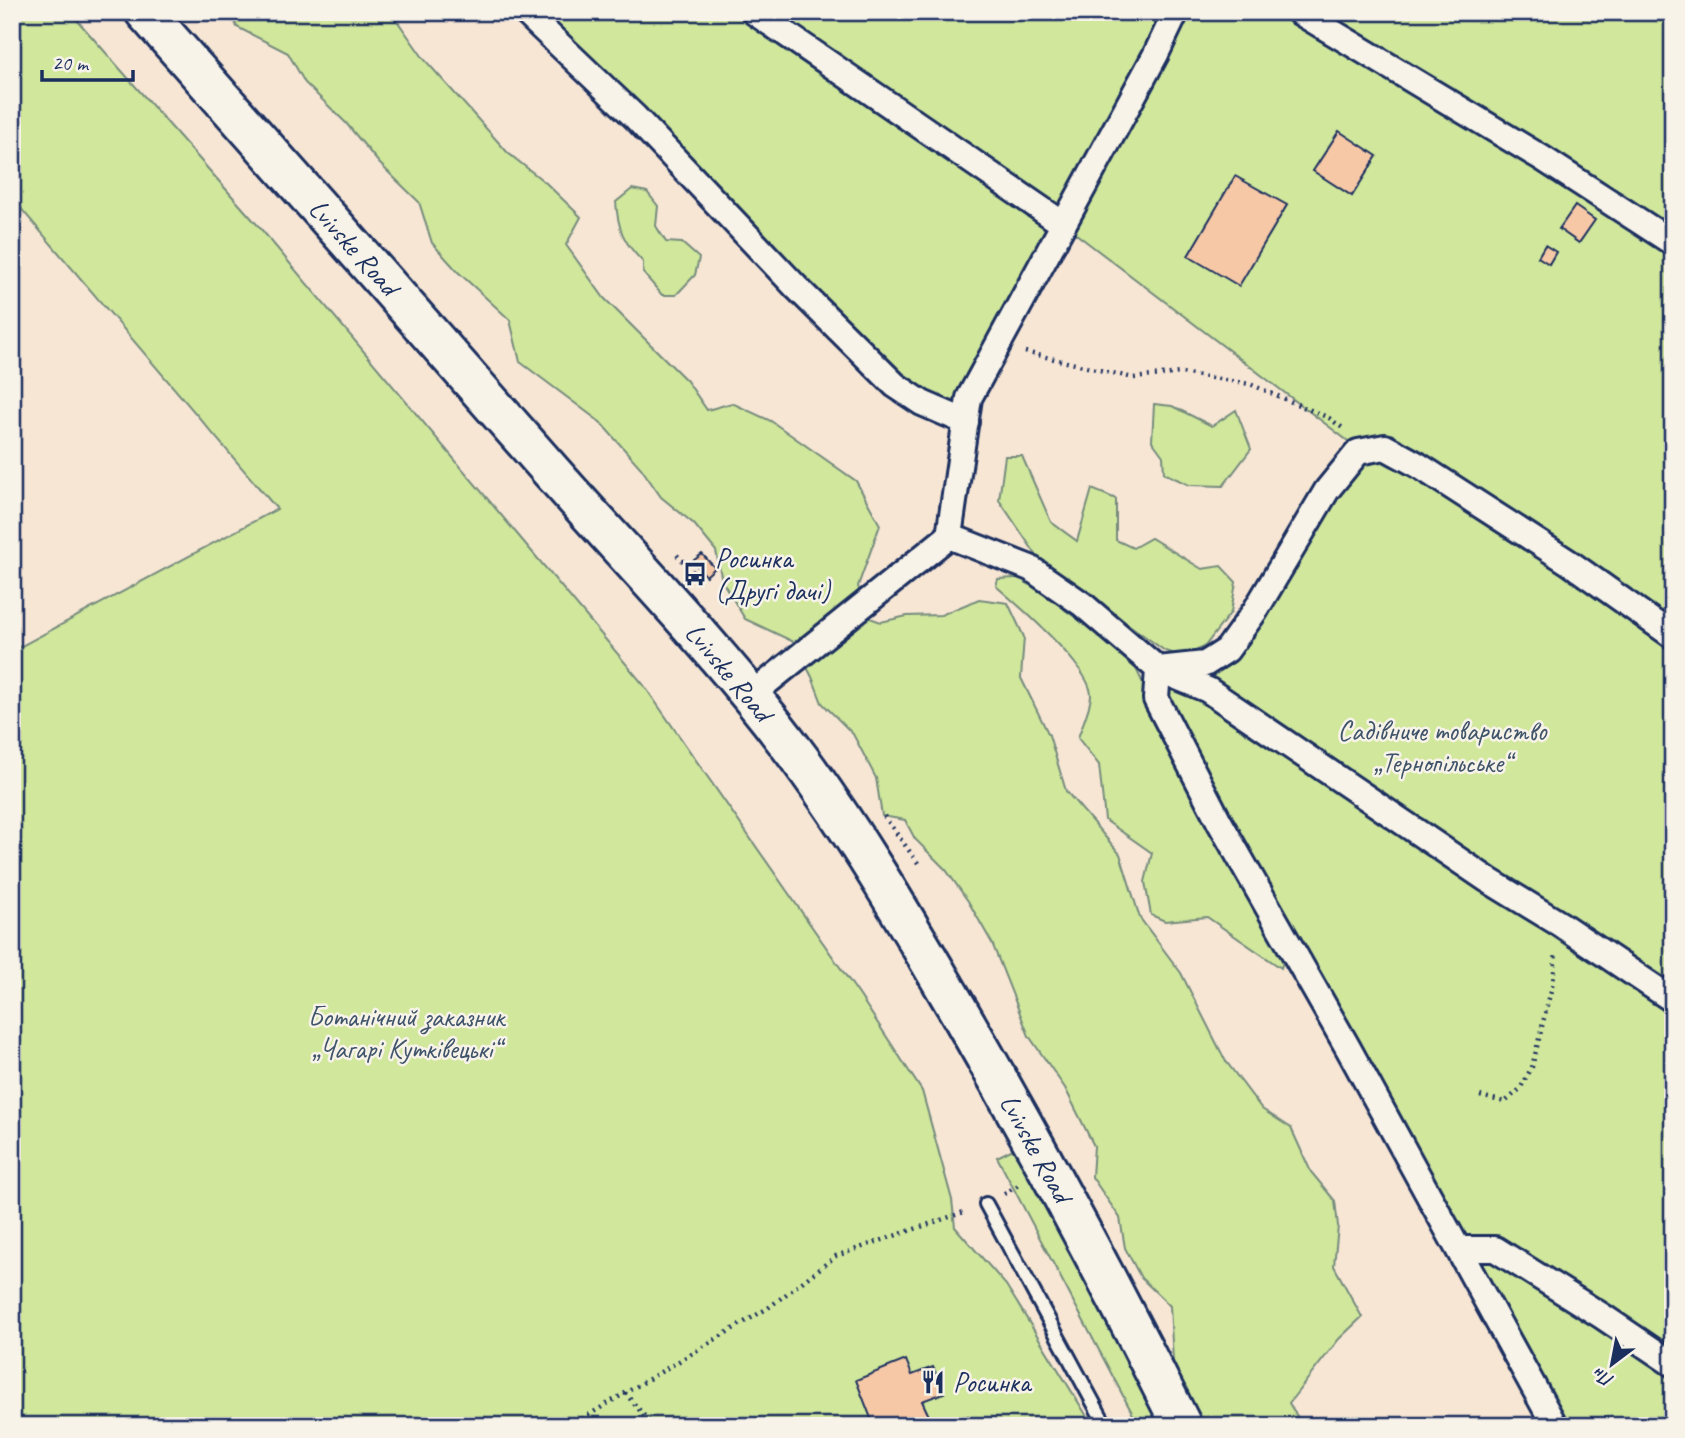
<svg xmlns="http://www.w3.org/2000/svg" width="1685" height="1438" font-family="Caveat,sans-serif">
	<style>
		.green { fill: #d0e79c; stroke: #768b7d; stroke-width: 2 }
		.building { fill: #f6c8a6; stroke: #1b2f5e; stroke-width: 2 }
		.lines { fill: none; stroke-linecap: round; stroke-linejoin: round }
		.service-casing { stroke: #1b2f5e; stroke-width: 18 }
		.minor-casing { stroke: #1b2f5e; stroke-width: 30 }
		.trunk-casing { stroke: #1b2f5e; stroke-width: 44 }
		.path { stroke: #1b2f5e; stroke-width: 4.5; stroke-dasharray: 2 5; stroke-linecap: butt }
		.service { stroke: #f7f3e8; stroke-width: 12 }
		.minor { stroke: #f7f3e8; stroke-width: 24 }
		.trunk { stroke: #f7f3e8; stroke-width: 38 }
		.labels { text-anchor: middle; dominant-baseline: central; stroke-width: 5; stroke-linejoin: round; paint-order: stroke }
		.street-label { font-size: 28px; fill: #1b2f5e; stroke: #f7f3e8 }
		.poi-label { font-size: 28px; fill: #1b2f5e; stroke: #f7f3e8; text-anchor: start }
		.park-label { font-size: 28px; fill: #3f546a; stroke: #f7f3e8 }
	</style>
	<rect width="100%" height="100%" fill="#f7e6d4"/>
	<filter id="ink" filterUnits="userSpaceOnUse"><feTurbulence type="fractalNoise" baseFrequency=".0143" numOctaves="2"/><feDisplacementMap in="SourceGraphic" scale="14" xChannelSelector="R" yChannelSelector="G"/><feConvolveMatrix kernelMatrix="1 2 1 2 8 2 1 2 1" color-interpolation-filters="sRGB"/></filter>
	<g filter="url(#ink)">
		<path class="green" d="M12,12h58l191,217 382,455 217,312 62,95 30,109 3,27 51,58 87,141h-1081v-775l265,-142 -265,-311z
			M231,12h160l33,47 84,94 38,30 35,34 -15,28 38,53 83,83 20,29 25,-7 39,18 85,60 24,44 -22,61 9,31 14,5 26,-6 34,-1 38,-16 29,4 16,34 -3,41 28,57 17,56 54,63 20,64 41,55 44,87 37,49 29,19 20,44 24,29 3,25 -4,40 28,51 -23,22 -50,64 14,23h-99l-9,-13 -22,-52 -3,-55 -29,-28 -16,-30 -5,-30 -28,-41 2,-31 -29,-58 -36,-52 -37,-93 -24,-42 -22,-31 -31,-31 -10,-19 -23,-4 -6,-38 -23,-44 -31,-31 -10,-26 -18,-35 -49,-23 -23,-38 -6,-30 -22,-27 -33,-27 -20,-29 -41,-46 -80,-60 -10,-42 -52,-48 -26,-29 -13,-41 -40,-39 -33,-40 -41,-40 -17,-30 -51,-26z
			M525,12h1148v1414h-118l-399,-727 2,-30 47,-5 156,-213 -298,-227 -97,198 -44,-19z
			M632,189l15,3 11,14 -2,20 10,16 16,1 17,15 -4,17 -19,20h-14l-19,-22v-11c-20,-20 -25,-33 -27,-60z
			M1154,404l18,2 40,20 24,-16 15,39 -28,37 -34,-1 -25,-12 -1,-17 -11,-15z
			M1005,456h17l29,66 26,19 15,-52 24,10v41l17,8 18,-10 51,31 19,-3 15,16 -5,30 -26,34 -20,11 -20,-6 -126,-92 -40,-59z
			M1033,577l32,33 65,46 70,147 16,38 24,30 45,84 -4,13 -74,-51 -42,4 -14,-6 -6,-33 7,-29 -47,-33 -6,-55 -21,-27c4,-13 12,-29 13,-42 1,-28 -73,-91 -95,-110l2,-7z
			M1015,1148l152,278h-28l-142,-269z"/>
		<path class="building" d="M1339,131l38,25 -25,40 -39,-25z
			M1235,176l52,29 -48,81 -51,-30z
			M1575,206l20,14 -16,23 -20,-14z
			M1545,245l11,7 -7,12 -11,-7z
			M702,554l13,14 -9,8 -13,-15z
			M906,1360l6,15 21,-8 11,26 -22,8 7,15 -23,10h-32l-18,-46z
			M968,1416l5,10h-22z"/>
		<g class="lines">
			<g class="service-casing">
				<path id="service" d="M986,1204l120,222"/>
			</g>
			<g class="minor-casing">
				<path id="minor" d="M525,12l110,105 161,170 99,98 27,18 44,19
					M754,12l309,212
					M1299,12l243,146 131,85
					M949,536l81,32 52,36 76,65 -2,30 64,124 128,225 207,378
					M1158,669l47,-5 22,-14 28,-39 72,-121 31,-38 27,-5 33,18 152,98 103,73
					M1162,671l46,19 280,190 72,44 113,76
					M750,696l199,-160 20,-138 187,-344 20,-42
					M1459,1249h36l107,67 71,48"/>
			</g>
			<g class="trunk-casing">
				<path id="trunk" d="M145,12c136,152 270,305 405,458 84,95 174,186 249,288 60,81 110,168 161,255 78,135 152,273 222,413"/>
			</g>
			<path class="path" d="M1025,352l108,26 48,-5 69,11 79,34 15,11
				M677,555l16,17
				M884,816l34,47
				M1480,1096l25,6 15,-13 12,-22 21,-85 3,-29
				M1004,1194l16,-10
				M625,1393l28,33
				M570,1426l198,-118 68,-52 131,-45"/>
			<use href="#service" class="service"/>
			<use href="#minor" class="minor"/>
			<use href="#trunk" class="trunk"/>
		</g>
	</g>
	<defs>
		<g id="bus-bare" transform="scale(1.89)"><path d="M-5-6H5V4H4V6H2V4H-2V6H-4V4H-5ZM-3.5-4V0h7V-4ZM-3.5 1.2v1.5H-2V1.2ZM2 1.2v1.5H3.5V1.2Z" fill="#1b2f5e" stroke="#f7f3e8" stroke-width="2.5" paint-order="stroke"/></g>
		<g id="restaurant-bare" transform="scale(1.89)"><path d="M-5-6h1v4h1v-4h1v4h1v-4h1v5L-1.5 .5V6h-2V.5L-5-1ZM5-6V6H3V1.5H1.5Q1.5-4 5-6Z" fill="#1b2f5e" stroke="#f7f3e8" stroke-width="2.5" paint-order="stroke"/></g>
	</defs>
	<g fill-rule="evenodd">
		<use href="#bus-bare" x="695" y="574"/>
		<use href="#restaurant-bare" x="933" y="1382"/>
	</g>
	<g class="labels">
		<g class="street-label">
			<text transform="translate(354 247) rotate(48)">Lvivske Road</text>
			<text transform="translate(729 672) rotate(50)">Lvivske Road</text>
			<text transform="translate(1036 1148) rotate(61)">Lvivske Road</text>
		</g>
		<g class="poi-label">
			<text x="715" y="558">Росинка<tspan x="715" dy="32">(Другі дачі)</tspan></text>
			<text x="953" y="1382">Росинка</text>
		</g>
		<g class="park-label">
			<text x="1442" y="730">Садівниче товариство<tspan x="1442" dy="32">„Тернопільське“</tspan></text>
			<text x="406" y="1016">Ботанічний заказник<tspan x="406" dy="32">„Чагарі Кутківецькі“</tspan></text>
		</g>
	</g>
	<rect width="1685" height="1438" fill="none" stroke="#f7f3e8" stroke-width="42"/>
	<rect x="21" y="21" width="1643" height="1396" fill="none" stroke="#1b2f5e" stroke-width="2.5" filter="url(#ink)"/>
	<g transform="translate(1612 1364) rotate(212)" stroke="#f7f3e8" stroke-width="5" paint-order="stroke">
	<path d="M0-5L12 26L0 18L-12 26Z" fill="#1b2f5e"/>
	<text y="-10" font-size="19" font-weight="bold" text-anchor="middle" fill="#1b2f5e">Пн</text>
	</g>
	<path d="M42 70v10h91v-10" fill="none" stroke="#1b2f5e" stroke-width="3.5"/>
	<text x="52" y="70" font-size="21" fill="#1b2f5e" stroke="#f7f3e8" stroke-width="5" paint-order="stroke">20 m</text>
</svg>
